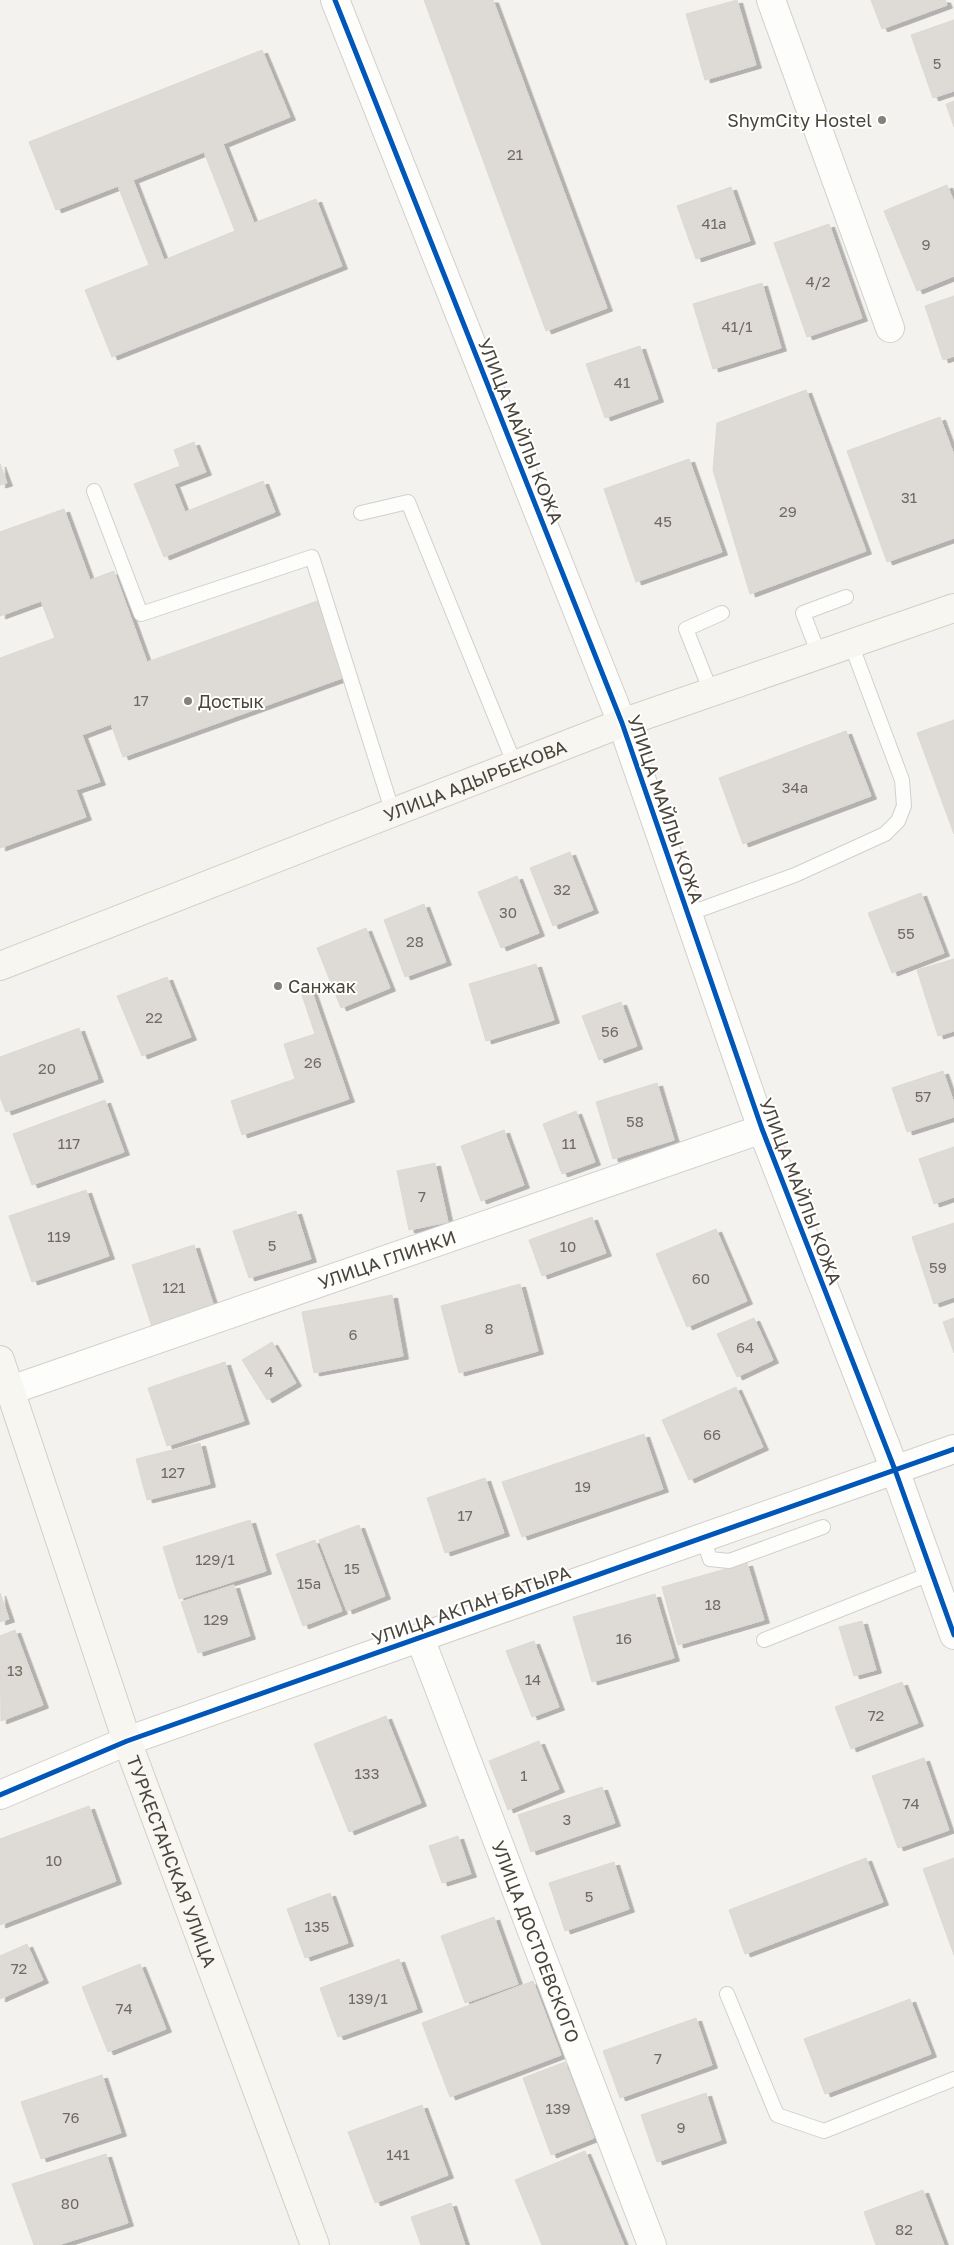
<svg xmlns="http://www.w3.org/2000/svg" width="954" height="2245" font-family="'Golos Text',sans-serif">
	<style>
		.building { fill: #dedbd6; stroke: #dcd9d4; fill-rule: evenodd; filter: url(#shadow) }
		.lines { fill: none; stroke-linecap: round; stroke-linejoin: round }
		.lane-casing { stroke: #d2d0cb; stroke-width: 16 }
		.street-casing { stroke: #d2d0cb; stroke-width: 30 }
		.secondary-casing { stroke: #d3cfc5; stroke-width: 30 }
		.lane { stroke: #fdfdfc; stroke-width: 14 }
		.street { stroke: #fdfdfc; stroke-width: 28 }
		.secondary { stroke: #f7f6f1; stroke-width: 28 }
		.cycleway-casing { stroke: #fff; stroke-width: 8 }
		.cycleway { stroke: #0057b8; stroke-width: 5 }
		.poi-dot { fill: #868178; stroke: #fff; stroke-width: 2 }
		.labels { text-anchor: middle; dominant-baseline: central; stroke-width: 4; stroke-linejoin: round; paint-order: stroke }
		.number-label { font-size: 15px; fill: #706a61 }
		.poi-label { font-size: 18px; fill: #4b4439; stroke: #fff; text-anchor: start }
		.street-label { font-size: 18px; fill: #4b4439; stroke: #fff }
	</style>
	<defs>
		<filter id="shadow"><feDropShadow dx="5.5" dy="3" stdDeviation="0" flood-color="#0004"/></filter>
	</defs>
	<rect width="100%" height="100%" fill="#f4f2ee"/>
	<path class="building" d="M424,0h69l114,308 -61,23z
		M737,0l19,65 -51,15 -19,-66z
		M871,0h74l2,5 -65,24z
		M954,20v71l-21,7 -22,-63z
		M262,50l28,67 -67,27 31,79 62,-24 26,67 -230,91 -27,-67 64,-25 -31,-79 -62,24 -27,-68zM204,152l31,79 -71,29 -31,-80z
		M954,101v26l-8,-23z
		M947,185l7,17v74l-37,15 -33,-80z
		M731,187l19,54 -54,18 -19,-53z
		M829,224l33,94 -55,19 -33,-94z
		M762,283l19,65 -68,21 -20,-65z
		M954,296v60l-11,4 -18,-54z
		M640,346l18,53 -53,19 -19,-54z
		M806,390l60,161 -116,43 -37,-124 4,-47z
		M940,417l14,38v83l-67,24 -40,-111z
		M194,442l12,30 -32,12 11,28 78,-31 12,31 -111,45 -30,-73 46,-18 -6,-16z
		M689,459l33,93 -86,30 -32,-93z
		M0,464l7,19 -7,2z
		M64,509l26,71 24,-9 33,91 173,-62 28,76 -225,81 -12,-33 -29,11 18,47 -24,8 10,27 -86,31v-190l55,-20 -14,-37 -41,15v-84z
		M954,720v114l-37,-101z
		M846,731l25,65 -128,48 -24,-66z
		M570,852l23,58 -40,16 -23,-58z
		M517,876l22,57 -38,15 -23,-56z
		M921,893l23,60 -52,20 -24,-60z
		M424,904l22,58 -41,15 -21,-57z
		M366,928l24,60 -49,20 -24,-60z
		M954,959v72l-16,5 -21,-66z
		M536,964l18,56 -68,21 -17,-57z
		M167,977l24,60 -49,19 -25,-60z
		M311,989l38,110 -107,36 -11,-34 64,-22 -11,-35 31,-10 -14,-42z
		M621,1002l16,44 -38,14 -17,-44z
		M79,1028l19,51 -92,33 -6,-15v-40z
		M943,1071l11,32v14l-47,15 -15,-44z
		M657,1083l17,57 -61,19 -17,-57z
		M105,1100l19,52 -92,33 -19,-51z
		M576,1111l19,51 -33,12 -19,-50z
		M504,1130l20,55 -43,16 -20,-55z
		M954,1147v50l-20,7 -15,-45z
		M435,1163l13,59 -39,8 -12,-59z
		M86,1190l23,66 -77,26 -23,-66z
		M296,1211l15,48 -62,19 -16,-47z
		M592,1217l14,36 -64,23 -13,-36z
		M954,1223v74l-20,7 -22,-67z
		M716,1229l31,72 -60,26 -31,-73z
		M194,1245l21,65 -62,20 -21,-65z
		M520,1284l18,67 -79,22 -18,-67z
		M392,1295l11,61 -89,17 -12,-61z
		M754,1318l19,42 -36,17 -20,-43z
		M954,1318v35l-11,-31z
		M272,1342l24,41 -29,17 -25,-40z
		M225,1362l19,59 -77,25 -19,-58z
		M736,1387l27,60 -74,33 -27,-60z
		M644,1434l19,55 -141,48 -20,-55z
		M200,1443l10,41 -63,16 -11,-41z
		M485,1478l19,55 -59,20 -18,-55z
		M250,1520l16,51 -87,28 -16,-52z
		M359,1525l26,71 -38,15 -28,-71z
		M315,1540l27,71 -39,15 -27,-72z
		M747,1563l17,57 -86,25 -16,-58z
		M234,1585l16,51 -52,17 -17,-51z
		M0,1593l9,26 -9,3z
		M655,1594l19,64 -82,24 -19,-65z
		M862,1621l14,49 -22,6 -15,-49z
		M15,1630l28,75 -42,16 -1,-85z
		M534,1641l25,66 -27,10 -26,-66z
		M902,1682l16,41 -67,26 -16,-42z
		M386,1716l35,87 -72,29 -35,-88z
		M539,1741l20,48 -51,21 -19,-49z
		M924,1758l25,72 -51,18 -26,-72z
		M602,1787l13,36 -84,29 -13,-37z
		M89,1806l27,75 -116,44v-86z
		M458,1836l13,38 -29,9 -13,-37z
		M866,1858l17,44 -138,52 -16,-44z
		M954,1858v97l-31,-86z
		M614,1862l15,47 -64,22 -16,-48z
		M330,1893l18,50 -43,15 -18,-49z
		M494,1917l24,67 -53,19 -24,-67z
		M27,1944l16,36 -43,19v-43z
		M399,1959l18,50 -79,28 -18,-49z
		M140,1964l26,65 -58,23 -26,-65z
		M533,1981l28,74 -111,42 -28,-74z
		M910,1999l21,55 -106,40 -21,-55z
		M696,2018l16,47 -92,33 -17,-47z
		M565,2062l29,76 -43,17 -28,-77z
		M102,2075l19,58 -80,26 -20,-57z
		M706,2093l15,47 -64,22 -16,-47z
		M422,2105l26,70 -73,28 -27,-71z
		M585,2151l39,94h-82l-27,-65z
		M106,2154l22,69 -70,22h-24l-22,-61z
		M923,2190l21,55h-68l-12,-33z
		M451,2203l14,42h-44l-10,-28z"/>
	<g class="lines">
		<g class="lane-casing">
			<path id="lane" d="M94,491l47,123 171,-57 81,256
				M361,513l47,-11 107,263
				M819,655l-16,-42 43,-16
				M711,692l-25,-63 36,-16
				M688,914l107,-39 90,-41 13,-13 6,-15 -2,-26 -51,-136
				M703,1538l7,21 19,2 94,-34
				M764,1640l168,-67
				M727,1994l50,121 47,16 130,-52"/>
		</g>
		<g class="street-casing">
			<g id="street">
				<path d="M335,0l287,723 140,406 133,341 59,165"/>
				<path d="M771,0l119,328"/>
				<path id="s1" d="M11,1390l751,-261"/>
				<path id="s2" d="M420,1638l232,607"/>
				<path d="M0,1795l127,-54 827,-292"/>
			</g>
		</g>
		<g class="secondary-casing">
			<g id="secondary">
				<path id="s3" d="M0,966l622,-243 332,-115"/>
				<path id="s4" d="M0,1360l127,381 188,504"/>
			</g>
		</g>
		<use href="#lane" class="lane"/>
		<use href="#street" class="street"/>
		<use href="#secondary" class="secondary"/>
		<g class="cycleway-casing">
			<path id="cycleway" d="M335,0l287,723 140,406 133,341 59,165
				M0,1795l127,-54 827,-292"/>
		</g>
		<use href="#cycleway" class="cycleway"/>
	</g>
	<g class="poi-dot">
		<circle cx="882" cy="120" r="5"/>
		<circle cx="188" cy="701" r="5"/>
		<circle cx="278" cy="986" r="5"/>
	</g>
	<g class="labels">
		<g class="number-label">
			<text x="937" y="63">5</text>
			<text x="515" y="154">21</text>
			<text x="714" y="223">41а</text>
			<text x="926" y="244">9</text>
			<text x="818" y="281">4/2</text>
			<text x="737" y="326">41/1</text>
			<text x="622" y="382">41</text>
			<text x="909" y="497">31</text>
			<text x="788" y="511">29</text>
			<text x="663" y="521">45</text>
			<text x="141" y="700">17</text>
			<text x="795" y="787">34а</text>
			<text x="562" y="889">32</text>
			<text x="508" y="912">30</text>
			<text x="906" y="933">55</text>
			<text x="415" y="941">28</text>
			<text x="154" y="1017">22</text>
			<text x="610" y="1031">56</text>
			<text x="313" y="1062">26</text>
			<text x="47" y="1068">20</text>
			<text x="923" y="1096">57</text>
			<text x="635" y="1121">58</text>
			<text x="69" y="1143">117</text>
			<text x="569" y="1143">11</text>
			<text x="422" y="1196">7</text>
			<text x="59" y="1236">119</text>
			<text x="272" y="1245">5</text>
			<text x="568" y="1246">10</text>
			<text x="938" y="1267">59</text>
			<text x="701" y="1278">60</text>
			<text x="174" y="1287">121</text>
			<text x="489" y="1328">8</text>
			<text x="353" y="1334">6</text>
			<text x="745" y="1347">64</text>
			<text x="269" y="1371">4</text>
			<text x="712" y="1434">66</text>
			<text x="173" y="1472">127</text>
			<text x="583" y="1486">19</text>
			<text x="465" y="1515">17</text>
			<text x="215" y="1559">129/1</text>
			<text x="352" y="1568">15</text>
			<text x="309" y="1583">15а</text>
			<text x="713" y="1604">18</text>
			<text x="216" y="1619">129</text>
			<text x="624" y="1638">16</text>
			<text x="15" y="1670">13</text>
			<text x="533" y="1679">14</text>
			<text x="876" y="1715">72</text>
			<text x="367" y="1773">133</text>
			<text x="524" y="1775">1</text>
			<text x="911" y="1803">74</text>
			<text x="567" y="1819">3</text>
			<text x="54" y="1860">10</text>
			<text x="589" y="1896">5</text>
			<text x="317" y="1926">135</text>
			<text x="19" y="1968">72</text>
			<text x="368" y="1998">139/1</text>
			<text x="124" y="2008">74</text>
			<text x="658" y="2058">7</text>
			<text x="558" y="2108">139</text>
			<text x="71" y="2117">76</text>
			<text x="681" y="2127">9</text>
			<text x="398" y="2154">141</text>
			<text x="70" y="2203">80</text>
			<text x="904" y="2229">82</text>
		</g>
		<g class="poi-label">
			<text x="872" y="120" text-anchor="end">ShymCity Hostel</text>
			<text x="198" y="701">Достык</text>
			<text x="288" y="986">Санжак</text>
		</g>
		<g class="street-label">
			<text transform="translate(521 431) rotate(68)">УЛИЦА МАЙЛЫ КОЖА</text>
			<text stroke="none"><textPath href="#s3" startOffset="510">УЛИЦА АДЫРБЕКОВА</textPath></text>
			<text transform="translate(666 809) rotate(71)">УЛИЦА МАЙЛЫ КОЖА</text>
			<text transform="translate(801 1191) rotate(69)">УЛИЦА МАЙЛЫ КОЖА</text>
			<text stroke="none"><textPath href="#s1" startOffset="398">УЛИЦА ГЛИНКИ</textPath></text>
			<text transform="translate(471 1605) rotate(-19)">УЛИЦА АКПАН БАТЫРА</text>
			<text stroke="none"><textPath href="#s4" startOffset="530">ТУРКЕСТАНСКАЯ УЛИЦА</textPath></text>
			<text stroke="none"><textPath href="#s2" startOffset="325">УЛИЦА ДОСТОЕВСКОГО</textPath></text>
		</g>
	</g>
</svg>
